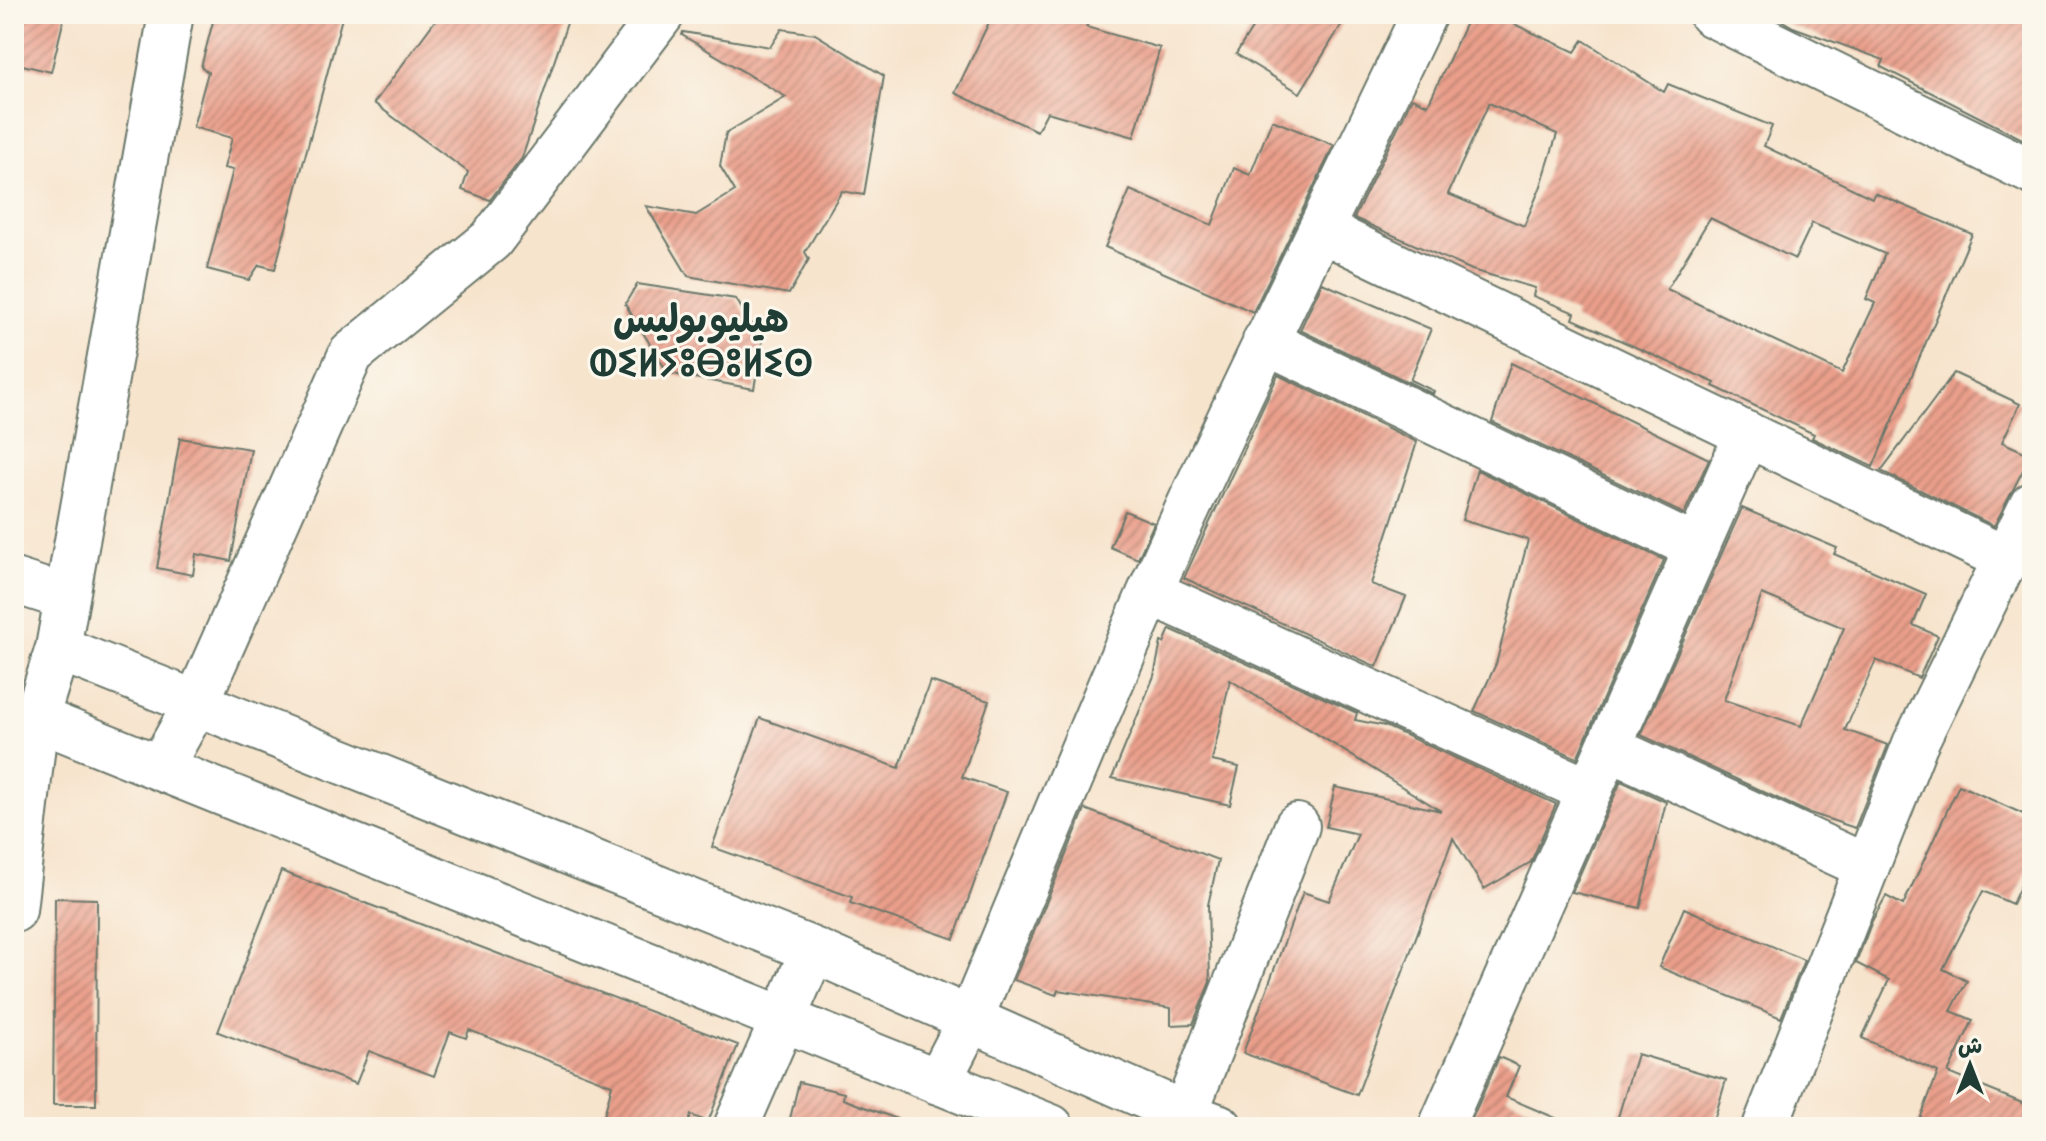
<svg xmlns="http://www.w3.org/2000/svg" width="2046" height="1141" font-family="Itim,'Playpen Sans Arabic','Noto Sans Tifinagh',sans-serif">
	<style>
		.building { fill: url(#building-hatch); fill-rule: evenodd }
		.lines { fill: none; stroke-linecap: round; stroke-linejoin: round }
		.minor-casing { stroke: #6b776a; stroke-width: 48 }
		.minor { stroke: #fff; stroke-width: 44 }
		.labels { text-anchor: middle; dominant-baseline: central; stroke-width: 6; stroke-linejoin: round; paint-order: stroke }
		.district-label { font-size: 38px; font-weight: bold; fill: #1f3d34; stroke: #fbf7ec }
	</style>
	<defs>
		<pattern id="building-hatch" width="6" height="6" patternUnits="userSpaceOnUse" patternTransform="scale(2)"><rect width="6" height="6" fill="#ea9f8b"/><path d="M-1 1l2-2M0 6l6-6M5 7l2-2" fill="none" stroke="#bd8372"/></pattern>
	</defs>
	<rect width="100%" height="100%" fill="#fbf7ec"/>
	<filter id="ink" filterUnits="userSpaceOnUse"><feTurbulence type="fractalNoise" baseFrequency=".0125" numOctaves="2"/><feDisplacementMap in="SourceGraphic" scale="16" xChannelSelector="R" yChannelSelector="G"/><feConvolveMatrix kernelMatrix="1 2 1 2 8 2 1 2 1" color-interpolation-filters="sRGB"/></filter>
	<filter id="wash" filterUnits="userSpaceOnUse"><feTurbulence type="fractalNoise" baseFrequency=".006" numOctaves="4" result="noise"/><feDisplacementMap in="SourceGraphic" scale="32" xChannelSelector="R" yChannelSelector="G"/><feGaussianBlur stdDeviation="1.8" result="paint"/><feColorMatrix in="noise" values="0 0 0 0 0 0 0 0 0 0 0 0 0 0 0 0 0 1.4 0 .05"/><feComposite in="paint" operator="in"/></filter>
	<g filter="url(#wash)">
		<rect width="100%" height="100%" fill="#f7e4cd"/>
		<g id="blocks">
			<path class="building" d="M14,14h51l-14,58 -37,-9z
				M215,14h128l-68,255 -16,-4 -10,15 -42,-11 26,-99 -9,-2 8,-30 -39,-11 15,-55 -7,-5z
				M440,14h130l-48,144 -32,42 -28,-10 6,-18 -94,-69z
				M993,14h100l-7,13 74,21 -26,89 -87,-25 -10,19 -82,-38z
				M1261,14h87l-48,79 -64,-39z
				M1470,14h22l83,38 8,-12 81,52 4,-8 104,42 -8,20 108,52 3,-5 97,41 -99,233 -61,-29 2,-4 -101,-48 2,-3 -142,-64 2,-6 -42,-17 2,-8 -63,-18 -118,-52 58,-120 16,7zM1489,103l68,31 -16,52 -17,40 -76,-32zM1710,218l85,41 17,-36 73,31 -19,45 9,4 -33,70 -175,-84z
				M1771,14h261v130l-151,-77 3,-7 -91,-33z
				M782,29l33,5 69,42 -20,119 -22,-4 -37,61 4,7 -20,35 -101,-18 -42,-70 50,9 39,-24 -15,-25 6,-33 60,-36 -104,-62 1,-3 87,15z
				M1272,120l62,25 -81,167 -148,-65 25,-57 82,35 22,-57 16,7z
				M1322,283l109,46 -21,51 24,11 -1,3 -133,-64z
				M637,284l99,15 26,43 -8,47 -86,-16 -43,-69z
				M1511,363l198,96 -25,55 -192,-92z
				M1954,373l66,31 -18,38 29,13 -37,71 -113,-55z
				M1278,375l139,67 -46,142 35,13 -29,70 -193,-89z
				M180,438l71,11 -20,112 -35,-7 -3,21 -36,-7z
				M1477,470l187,90 -87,198 -103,-47 22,-47 32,-124 -66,-20z
				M1742,508l95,40 -3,6 92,40 -13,31 25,11 -19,42 -43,-18 -31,70 43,15 -33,83 -48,-16 -166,-77zM1762,594l82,34 -43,98 -77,-26z
				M1125,511l29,12 -16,36 -28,-12z
				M1170,629l187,84 -2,7 30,6 171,78 -25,58 -47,27 -31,-51 -96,257 -114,-42 60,-161 26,9 29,-67 -32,-7 9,-40 106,24 -211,-131 -18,81 27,6 -9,38 -118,-27 42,-102 7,-34 3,1z
				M930,681l59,20 -27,76 45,15 -53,147 -104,-36 2,-6 -140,-50 48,-129 139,50z
				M1621,781l45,21 -26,106 -68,-16z
				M1959,785l73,33v43l-20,43 -29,-13 -40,78 24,12 -16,30 22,9 -25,53 84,34v20h-115l21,-55 -76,-34 27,-58 -33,-17 16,-42 14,-25 17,9z
				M1085,809l133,51 -10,45 2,77 -17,42 -22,1v-17l-113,-18 -2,5 -42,-15z
				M281,871l457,174 -30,77 -17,-7 -3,12h-87l11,-42 -143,-55 -3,8 -16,-6 -16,44 -65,-25 -13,33 -138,-52z
				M55,898l42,1 -1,206h-43z
				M1684,908l120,52 -23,58 -122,-51z
				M1637,1054l89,26 -14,47h-97z
				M1499,1057l20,9 -13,31 71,30h-90l-16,-6z
				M799,1082l45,11 -1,6 65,24 -1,4h-119z"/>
		</g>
	</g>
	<g filter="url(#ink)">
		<use href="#blocks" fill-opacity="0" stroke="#6b776a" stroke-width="2"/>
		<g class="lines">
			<g class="minor-casing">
				<path id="minor" d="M1711,14l321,158
					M1322,230l684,329
					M1265,341l432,207
					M14,581l53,17
					M1150,592l439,199
					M58,648l755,302 372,164 35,13
					M36,718l1015,409
					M1609,748l258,119
					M160,768l36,-64 155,-350 140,-114 171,-226
					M14,910l22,-192 22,-70 113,-634
					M938,1082l32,-62c60,-143 118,-286 180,-428 86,-195 183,-385 274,-578
					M1185,1114l112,-288
					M736,1127l77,-177
					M1441,1127l306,-693
					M1765,1127l150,-383 117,-239"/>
			</g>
			<use href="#minor" class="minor"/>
		</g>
	</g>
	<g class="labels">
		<g class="district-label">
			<text x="701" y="319">ھيليوبوليس<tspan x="701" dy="44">ⵀⵉⵍⵢⵓⴱⵓⵍⵉⵙ</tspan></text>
		</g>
	</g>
	<rect width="2046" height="1141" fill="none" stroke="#fbf7ec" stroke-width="48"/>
	<g transform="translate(1970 1065)" stroke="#fbf7ec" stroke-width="6" paint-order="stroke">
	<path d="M0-6L14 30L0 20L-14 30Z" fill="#1f3d34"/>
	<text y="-12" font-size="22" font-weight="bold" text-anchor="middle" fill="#1f3d34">ش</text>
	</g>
</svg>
